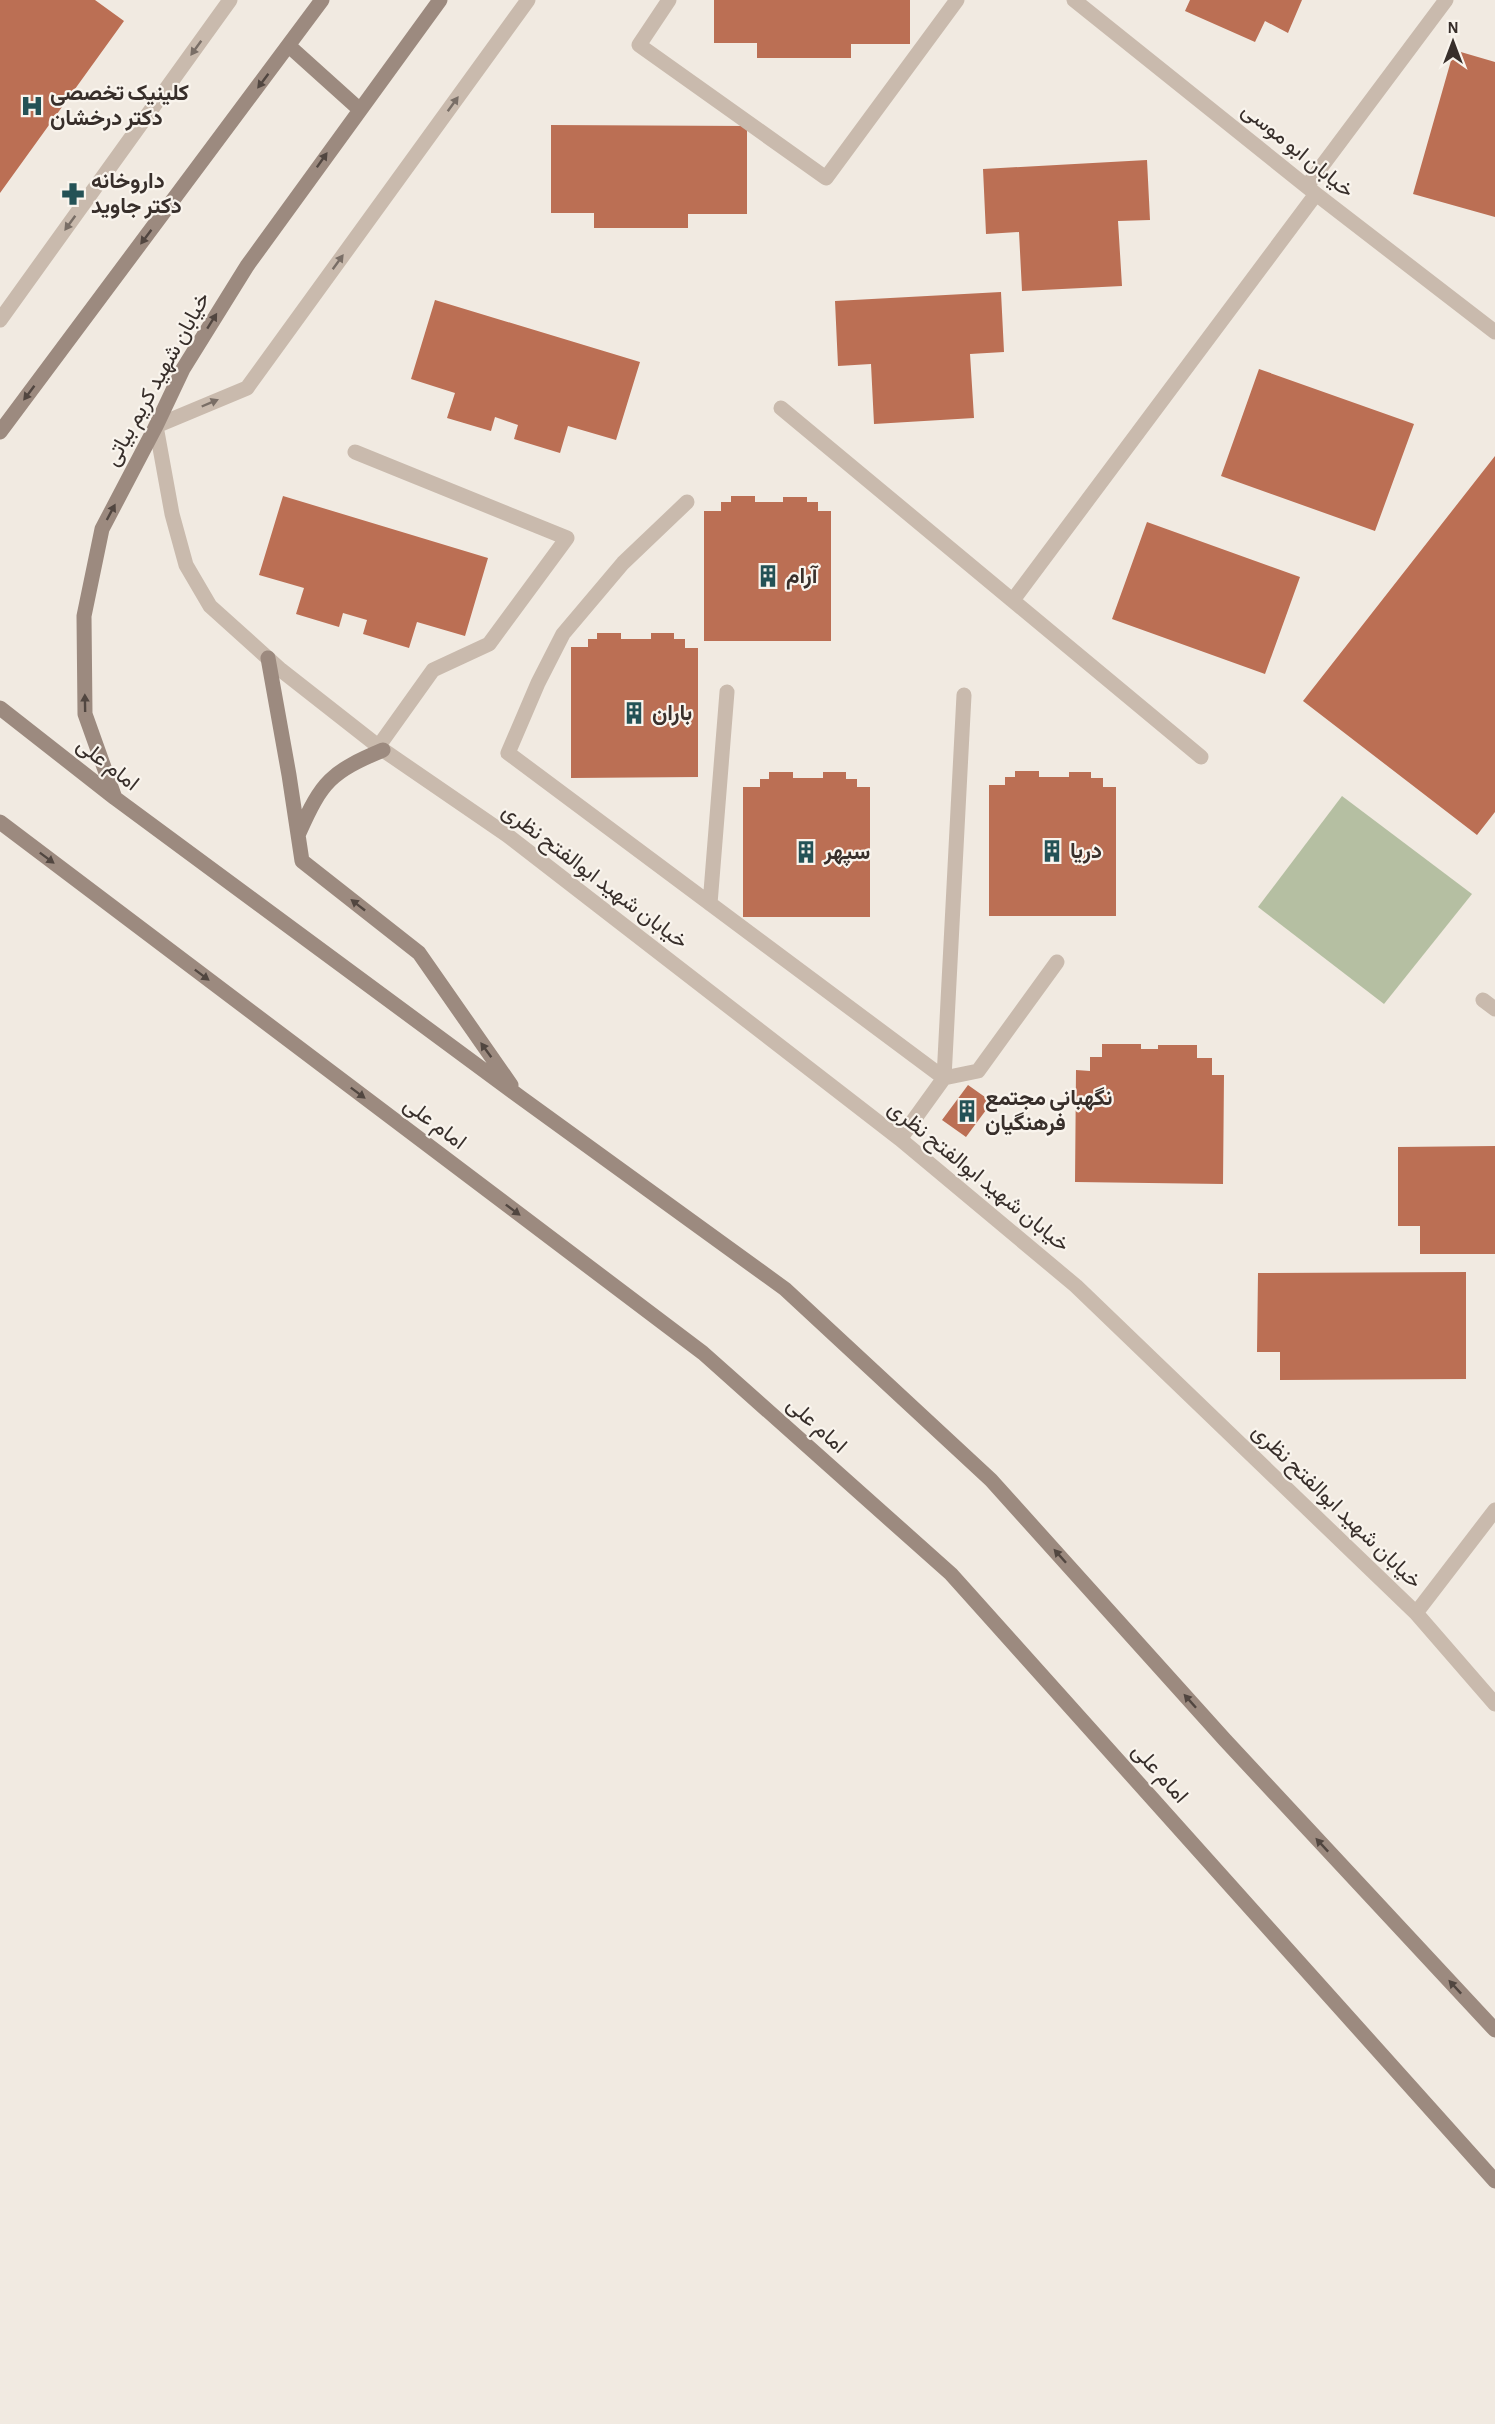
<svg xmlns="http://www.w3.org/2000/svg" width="1495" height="2424" font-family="'Alegreya Sans',Vazirmatn,sans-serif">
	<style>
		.green { fill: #b5bfa2 }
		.building { fill: #bb6f54 }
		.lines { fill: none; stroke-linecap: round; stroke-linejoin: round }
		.street { stroke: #c9baad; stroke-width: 15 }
		.secondary { stroke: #9c8a7f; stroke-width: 15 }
		.oneway { fill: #796e66 }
		.oneway2 { fill: #514640 }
		.labels { text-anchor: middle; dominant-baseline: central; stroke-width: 4.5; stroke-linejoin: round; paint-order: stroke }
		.poi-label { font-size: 22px; font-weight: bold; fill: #382f2b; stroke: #f9f4ed; text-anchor: start }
		.street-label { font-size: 22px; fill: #382f2b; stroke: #f9f4ed }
	</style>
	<rect width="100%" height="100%" fill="#f1eae1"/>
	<path class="green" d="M1342,796l130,98 -88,110 -126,-97z"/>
	<path class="building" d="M0,0h95l29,21 -124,172z
		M714,0h196v44h-59v14h-94v-15h-43z
		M1190,0h112l-14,33 -23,-12 -10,21 -70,-31z
		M1454,50l41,12v155l-82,-23z
		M551,125l196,1v88h-59v14h-94v-15h-43z
		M1147,160l3,60 -32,1 4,65 -100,5 -3,-59 -33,2 -3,-65z
		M1001,292l3,60 -34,2 4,64 -100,6 -3,-60 -33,2 -3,-65z
		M435,300l205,62 -24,78 -48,-14 -8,27 -46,-14 4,-14 -23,-8 -4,14 -44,-13 8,-25 -44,-14z
		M1259,369l155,55 -39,107 -154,-55z
		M1495,456v356l-18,23 -174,-134z
		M283,496l205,62 -23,78 -48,-14 -8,26 -46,-14 4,-14 -24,-7 -4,14 -43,-13 8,-26 -45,-13z
		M731,496h24v6h28v-5h24v5h11v9h13v130h-127v-130h17v-9h10z
		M1147,522l153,55 -35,97 -153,-55z
		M597,633h24v6h30v-6h23v6h11v9h13v129l-127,1v-131h17v-8h9z
		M1015,771h24v6h30v-5h22v6h12v9h13v129h-127v-131h16v-8h10z
		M769,772h24v6h30v-6h23v7h11v8h13v130h-127v-130h17v-8h9z
		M1102,1044h39v5h17v-4h39v13h15v17h12l-1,109 -148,-2 1,-112 14,1v-14h12z
		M968,1085l24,17 -26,35 -24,-17z
		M1495,1146v108h-75v-28h-22v-79z
		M1466,1272v107l-186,1v-28h-23l1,-79z"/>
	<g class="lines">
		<path class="street" d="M528,0l-281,388 -91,38 16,88 14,51 24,41 71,64 102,80 124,85 393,304 176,147 340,327 79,91
			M669,0l-30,45 187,133 131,-178
			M1074,0l242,194 179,138
			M1307,186l139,-186
			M0,320l230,-320
			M781,408l420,349
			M355,452l212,86 -78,106 -56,26 -55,77
			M687,502l-64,61 -60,71 -25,49 -30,70 436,325
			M1013,600l303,-406
			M710,904l17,-212
			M1483,1000l12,9
			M944,1078l20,-383
			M900,1139l44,-61 34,-7 79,-109
			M1416,1613l79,-103"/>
		<path class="secondary" d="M289,46l70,63
			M0,432l322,-432
			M268,658l21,117 13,86 117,92 92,132
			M0,708l115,90 405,299 265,192 206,191 234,260 270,290
			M115,798l-30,-84 -1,-98 18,-87 54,-103 27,-57 64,-103 193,-266
			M0,822l703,531 248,221 544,607
			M299,833c23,-52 32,-61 84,-83"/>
	</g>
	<defs><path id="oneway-solid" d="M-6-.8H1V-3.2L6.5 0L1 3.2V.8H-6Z" transform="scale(1.5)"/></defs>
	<g class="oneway">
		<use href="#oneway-solid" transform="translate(196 48) rotate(126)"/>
		<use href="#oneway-solid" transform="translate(453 104) rotate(-54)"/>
		<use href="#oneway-solid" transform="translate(70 223) rotate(126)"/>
		<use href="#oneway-solid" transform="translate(338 262) rotate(-54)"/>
		<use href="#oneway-solid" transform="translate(210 403) rotate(-23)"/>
	</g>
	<g class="oneway2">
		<use href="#oneway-solid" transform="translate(263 81) rotate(127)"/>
		<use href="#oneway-solid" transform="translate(322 160) rotate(-55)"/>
		<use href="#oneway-solid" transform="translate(146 237) rotate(127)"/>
		<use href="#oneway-solid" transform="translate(212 321) rotate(-58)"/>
		<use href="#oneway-solid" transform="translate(29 393) rotate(127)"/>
		<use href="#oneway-solid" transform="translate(111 512) rotate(-62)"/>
		<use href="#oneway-solid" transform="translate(85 703) rotate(-91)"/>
		<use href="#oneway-solid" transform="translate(47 858) rotate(37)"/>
		<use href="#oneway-solid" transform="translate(358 905) rotate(-142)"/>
		<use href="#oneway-solid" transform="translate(202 975) rotate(37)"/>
		<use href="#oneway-solid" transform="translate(486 1050) rotate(-126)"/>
		<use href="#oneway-solid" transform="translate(358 1093) rotate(37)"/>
		<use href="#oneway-solid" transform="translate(513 1210) rotate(37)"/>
		<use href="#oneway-solid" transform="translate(1060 1556) rotate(-132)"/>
		<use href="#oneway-solid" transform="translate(1190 1701) rotate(-132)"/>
		<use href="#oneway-solid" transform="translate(1322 1845) rotate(-133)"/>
		<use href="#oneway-solid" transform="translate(1455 1987) rotate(-133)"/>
	</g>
	<defs>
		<g id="hospital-bare" transform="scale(1.8)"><path d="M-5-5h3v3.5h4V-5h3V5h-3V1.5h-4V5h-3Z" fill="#245256" stroke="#f9f4ed" stroke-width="2.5" paint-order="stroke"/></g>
		<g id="pharmacy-bare" transform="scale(1.8)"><path d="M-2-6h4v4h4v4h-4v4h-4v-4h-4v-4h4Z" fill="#245256" stroke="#f9f4ed" stroke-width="2.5" paint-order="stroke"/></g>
		<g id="building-bare" transform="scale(1.8)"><path d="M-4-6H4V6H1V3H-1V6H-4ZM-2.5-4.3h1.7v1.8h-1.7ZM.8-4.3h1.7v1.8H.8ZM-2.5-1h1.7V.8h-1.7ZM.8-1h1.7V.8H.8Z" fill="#245256" stroke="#f9f4ed" stroke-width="2.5" paint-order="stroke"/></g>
	</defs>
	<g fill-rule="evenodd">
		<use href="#hospital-bare" x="32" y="106"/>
		<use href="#pharmacy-bare" x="73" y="194"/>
		<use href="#building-bare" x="768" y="576"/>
		<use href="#building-bare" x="634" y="713"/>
		<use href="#building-bare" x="1052" y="851"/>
		<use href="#building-bare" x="806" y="852"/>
		<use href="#building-bare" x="967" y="1111"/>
	</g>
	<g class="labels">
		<g class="poi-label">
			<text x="50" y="93">کلینیک تخصصی<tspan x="50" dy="25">دکتر درخشان</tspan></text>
			<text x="91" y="181">داروخانه<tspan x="91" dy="25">دکتر جاوید</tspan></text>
			<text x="786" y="576">آرام</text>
			<text x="652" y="713">باران</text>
			<text x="1070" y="851">دریا</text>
			<text x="824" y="852">سپهر</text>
			<text x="985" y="1098">نگهبانی مجتمع<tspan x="985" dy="25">فرهنگیان</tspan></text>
		</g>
		<g class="street-label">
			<text transform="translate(1298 150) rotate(39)">خیابان ابو موسی</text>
			<text transform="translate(157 379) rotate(-61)">خیابان شهید کریم بیاتی</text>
			<text transform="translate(108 764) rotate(38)">امام علی</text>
			<text transform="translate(595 876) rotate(37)">خیابان شهید ابوالفتح نظری</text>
			<text transform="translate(435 1123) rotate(37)">امام علی</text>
			<text transform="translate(979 1176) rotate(39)">خیابان شهید ابوالفتح نظری</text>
			<text transform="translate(817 1425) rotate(42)">امام علی</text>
			<text transform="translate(1337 1506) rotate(44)">خیابان شهید ابوالفتح نظری</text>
			<text transform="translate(1160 1773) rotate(48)">امام علی</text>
		</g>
	</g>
	<g transform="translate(1453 42)" stroke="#f9f4ed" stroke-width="4.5" paint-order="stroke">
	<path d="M0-4.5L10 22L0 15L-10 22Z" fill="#382f2b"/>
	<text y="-9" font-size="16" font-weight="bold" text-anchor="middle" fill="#382f2b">N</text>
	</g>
</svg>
